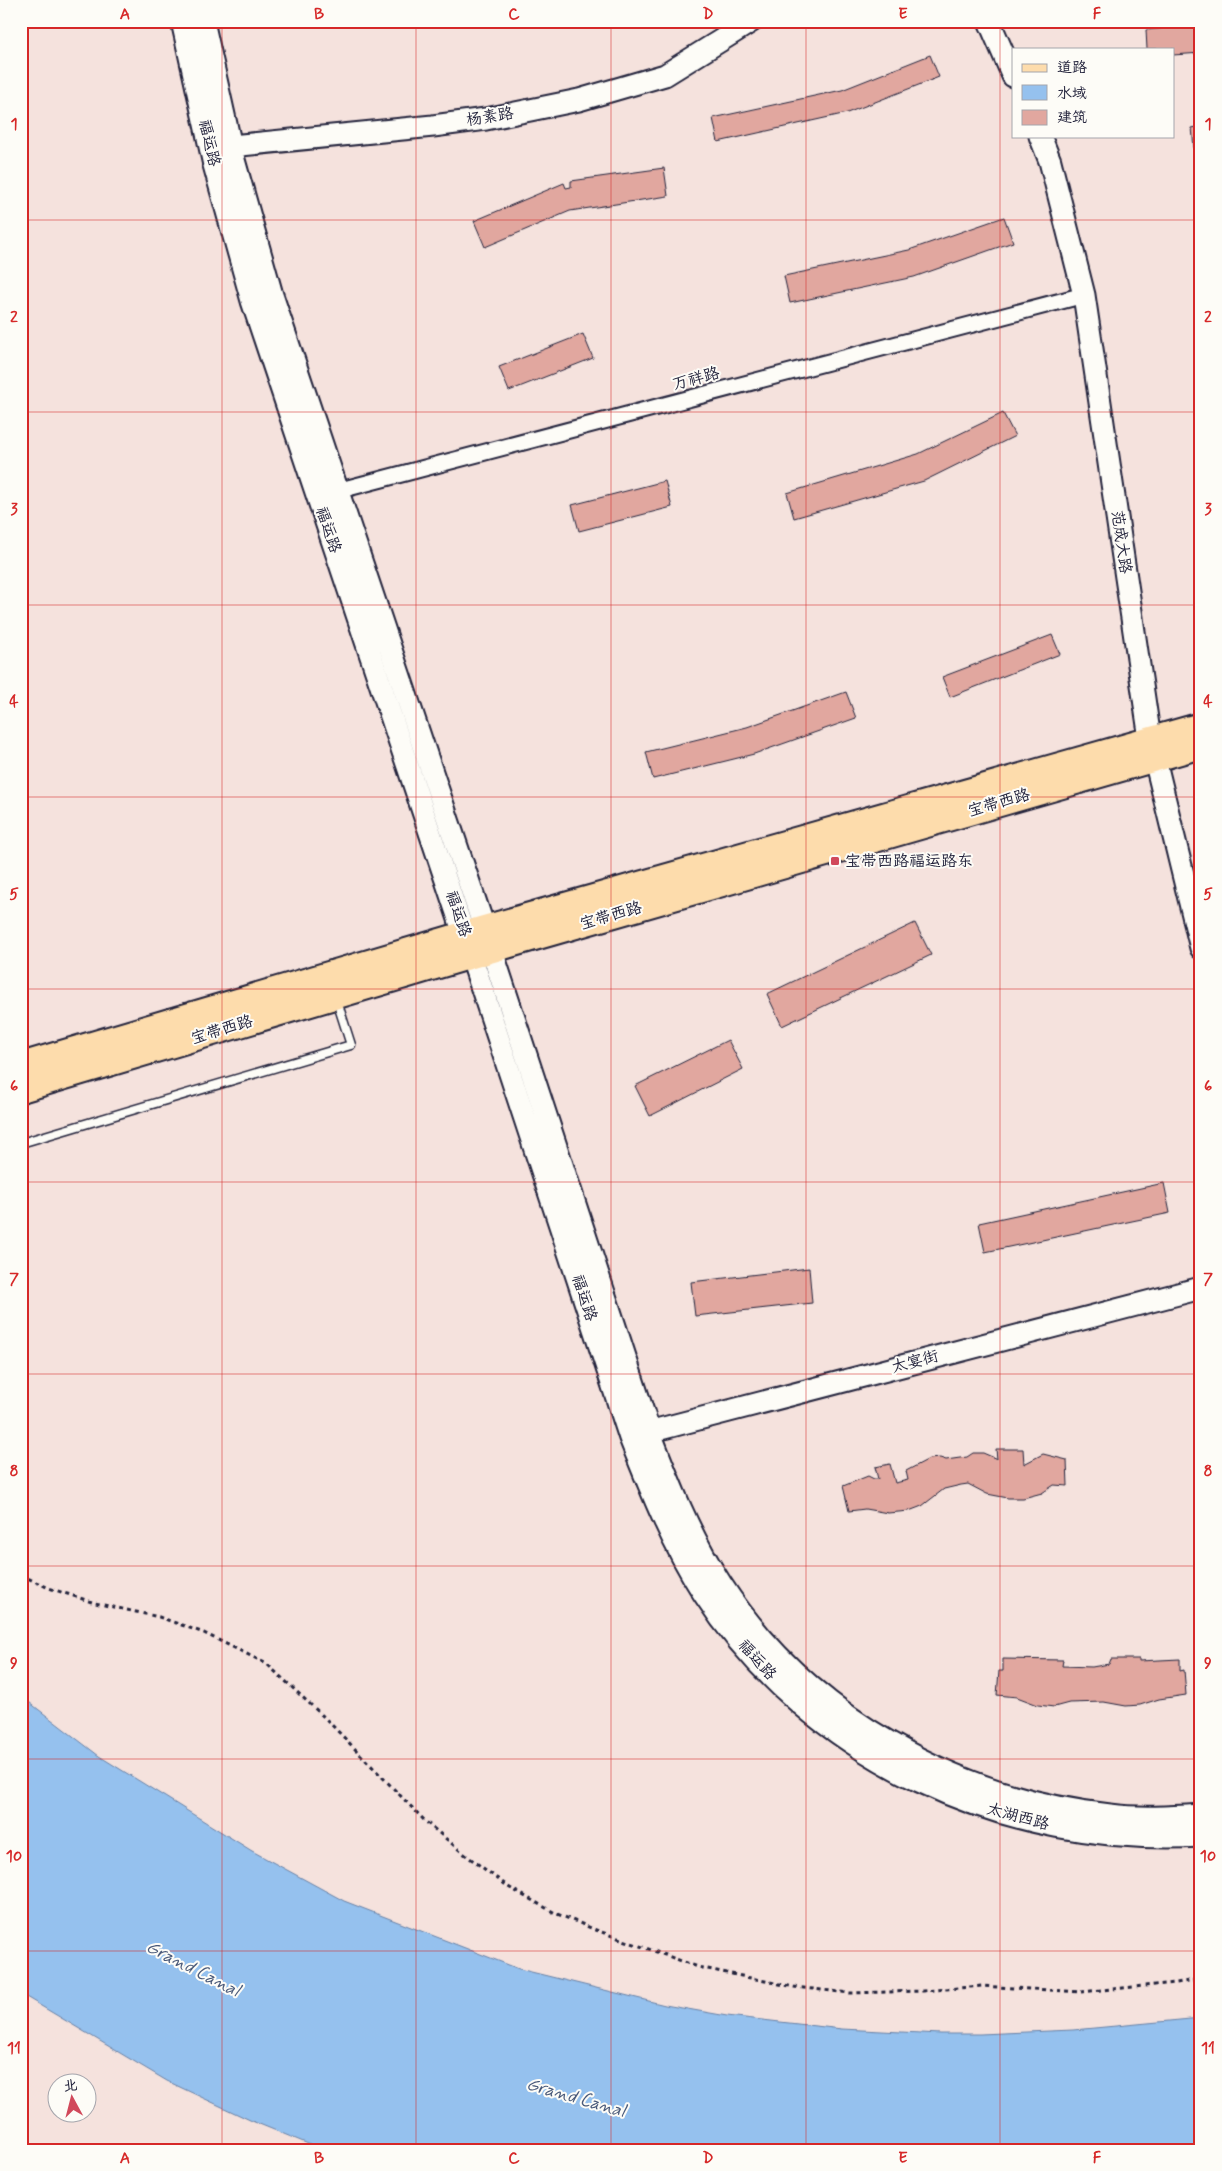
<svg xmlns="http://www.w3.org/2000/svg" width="1222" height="2171" font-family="Mynerve,'LXGW WenKai TC',sans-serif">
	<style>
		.water { fill: #95c1ee; stroke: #6781a6 }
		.building { fill: #e1a79f; stroke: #22223b }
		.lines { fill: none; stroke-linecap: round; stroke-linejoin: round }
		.lane-casing { stroke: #22223b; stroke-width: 11 }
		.street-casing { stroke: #22223b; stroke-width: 19 }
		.secondary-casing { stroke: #22223b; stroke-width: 25 }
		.primary-casing { stroke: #22223b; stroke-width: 28 }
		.path { stroke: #22223b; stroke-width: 3; stroke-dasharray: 4 4; stroke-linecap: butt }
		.lane { stroke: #fdfcf7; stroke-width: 8 }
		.street { stroke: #fdfcf7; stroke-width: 15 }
		.secondary { stroke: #fdfcf7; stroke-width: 21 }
		.primary { stroke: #fddcac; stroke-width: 24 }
		.grid { fill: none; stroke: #d62828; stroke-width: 1; stroke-opacity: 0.55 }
		.poi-dot { fill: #d1495b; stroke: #fdfcf7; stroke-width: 2 }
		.labels { text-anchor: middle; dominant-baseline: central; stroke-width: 4; stroke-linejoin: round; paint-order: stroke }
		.street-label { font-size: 16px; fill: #22223b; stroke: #fdfcf7 }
		.poi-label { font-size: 16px; fill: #22223b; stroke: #fdfcf7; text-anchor: start }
		.water-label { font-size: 18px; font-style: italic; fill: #4a5a7a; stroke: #fdfcf7 }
		.neatline { fill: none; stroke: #d62828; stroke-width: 2 }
		.grid-label { font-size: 16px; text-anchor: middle; font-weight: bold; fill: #d62828 }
	</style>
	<rect width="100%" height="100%" fill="#f5e2dd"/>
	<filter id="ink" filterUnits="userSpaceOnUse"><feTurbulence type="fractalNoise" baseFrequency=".02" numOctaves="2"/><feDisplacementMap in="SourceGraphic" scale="10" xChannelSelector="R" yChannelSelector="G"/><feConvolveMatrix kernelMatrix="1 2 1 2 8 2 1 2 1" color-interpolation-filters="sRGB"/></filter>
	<g filter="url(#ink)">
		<path class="water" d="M21,1696l78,60 153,95 92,50 175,68 146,36 62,11 115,13 99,5h39l93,-4 128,-12v132h-878l-71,-29 -85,-40 -146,-87z"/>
		<path class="building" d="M1201,25v28l-28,2v-6h-26l-1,-19z
			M930,55l9,22 -92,36 -129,29 -5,-24 129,-28z
			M1201,126v31l-6,1 -3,-30z
			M664,168l4,28 -98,15 -85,36 -11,-26 90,-38 2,5 5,-1v-6z
			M1004,217l9,25 -99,35 -124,26 -6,-27 125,-26z
			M583,334l10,24 -84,33 -10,-24z
			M1003,413l12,23 -91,45 -130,37 -7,-25 131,-39z
			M665,481l7,26 -93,24 -7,-26z
			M1052,635l8,19 -110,43 -8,-20z
			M846,692l10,26 -102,36 -101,25 -7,-27 101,-25z
			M915,923l16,32 -149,71 -15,-32z
			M728,1040l15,29 -93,47 -15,-30z
			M1164,1183l6,30 -185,39 -6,-29z
			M809,1268l3,35 -117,13 -4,-34z
			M996,1449h27l1,15 19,-10 24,6 1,26 -14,-1 -12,8 -19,5h-15l-21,-4 -19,-10 -7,1 -17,4 -22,17 -13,5 -21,2 -23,-4 -16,2 -6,-25 25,-10 6,3h4l-3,-12 15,-3 5,19 13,-3 -2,-9 23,-12 11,-1 6,2 21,-3 6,-4h10l14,6z
			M1003,1659l60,1 -1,6 30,1 17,-3 2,-5h28v2l41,-2v12l4,-1 2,25 -27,4 -19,6 -14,1 -22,-4 -35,1 -15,4 -16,-2 -21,-8 -20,-2 2,-24h4z"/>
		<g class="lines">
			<g class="lane-casing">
				<path id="lane" d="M21,1143l330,-98 -15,-47"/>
			</g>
			<g class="street-casing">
				<path id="street" d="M329,493l755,-198"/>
			</g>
			<g class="secondary-casing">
				<path id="secondary" d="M182,21l32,144 38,136 212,633 166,504c21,53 43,108 74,156 108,166 302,253 497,242
					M203,21l31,139 38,135 220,656 157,479c20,53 41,106 72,154 86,132 234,214 389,231 30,4 61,2 91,0
					M989,21l24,55
					M1040,136l10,25 34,134 66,444 51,209
					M217,149l14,-3 202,-20 53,-7 93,-19 86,-25 87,-54
					M637,1435l564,-147"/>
			</g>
			<g class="primary-casing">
				<path id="primary" d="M21,1065l463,-137 717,-203
					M21,1090l451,-134 729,-210"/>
			</g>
			<path class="path" d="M21,1575l28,13 46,15 64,14 45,16 63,31 58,54 101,104 37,31 47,35 45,25 41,17 102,37 96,20 56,6 73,-2 59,-5 98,6 96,-9 25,-4"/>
			<use href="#lane" class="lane"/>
			<use href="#street" class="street"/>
			<use href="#secondary" class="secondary"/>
			<use href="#primary" class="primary"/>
		</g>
	</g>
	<path class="grid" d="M222,21v2129M416,21v2129M611,21v2129M806,21v2129M1000,21v2129M21,220h1180M21,412h1180M21,605h1180M21,797h1180M21,989h1180M21,1182h1180M21,1374h1180M21,1566h1180M21,1759h1180M21,1951h1180"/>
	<rect class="poi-dot" x="830" y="856" width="10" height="10" rx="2.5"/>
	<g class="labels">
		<g class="street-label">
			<text transform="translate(490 117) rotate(-9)">杨素路</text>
			<text transform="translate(209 143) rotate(77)">福运路</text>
			<text transform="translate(696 379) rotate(-15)">万祥路</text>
			<text transform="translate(328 530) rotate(71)">福运路</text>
			<text transform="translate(1121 542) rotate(82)">范成大路</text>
			<text transform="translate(999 803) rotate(-16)">宝带西路</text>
			<text transform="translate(458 914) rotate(71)">福运路</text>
			<text transform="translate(611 916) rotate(-16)">宝带西路</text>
			<text transform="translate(222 1030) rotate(-17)">宝带西路</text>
			<text transform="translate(584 1298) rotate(72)">福运路</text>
			<text transform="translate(915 1362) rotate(-15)">太宴街</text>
			<text transform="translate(757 1660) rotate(48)">福运路</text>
			<text transform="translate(1018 1817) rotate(15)">太湖西路</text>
		</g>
		<g class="poi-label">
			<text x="845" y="861">宝带西路福运路东</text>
		</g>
		<g class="water-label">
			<text transform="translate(193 1969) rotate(27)">Grand Canal</text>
			<text transform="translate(576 2098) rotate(16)">Grand Canal</text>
		</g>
	</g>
	<rect width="1222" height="2171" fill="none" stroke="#fdfcf7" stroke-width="55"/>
	<rect x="1012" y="48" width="162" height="90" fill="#fdfcf7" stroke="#a5a5ac"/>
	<rect x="1022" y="64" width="25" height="8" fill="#fddcac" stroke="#a5a5ac"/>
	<text x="1057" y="72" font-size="15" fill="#22223b">道路</text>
	<rect x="1022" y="85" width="25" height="15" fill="#95c1ee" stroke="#a5a5ac"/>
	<text x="1057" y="98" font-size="15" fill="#22223b">水域</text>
	<rect x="1022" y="110" width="25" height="15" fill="#e1a79f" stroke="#a5a5ac"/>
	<text x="1057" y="122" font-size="15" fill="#22223b">建筑</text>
	<g transform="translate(72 2098) rotate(353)"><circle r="24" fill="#fdfcf7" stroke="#a5a5ac"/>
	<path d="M0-4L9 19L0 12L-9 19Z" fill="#d1495b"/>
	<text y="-8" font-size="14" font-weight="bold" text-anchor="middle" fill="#22223b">北</text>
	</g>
	<rect x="28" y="28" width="1166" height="2116" class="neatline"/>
	<g class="grid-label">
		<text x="125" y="19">A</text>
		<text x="319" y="19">B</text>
		<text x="514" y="19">C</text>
		<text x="708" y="19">D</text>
		<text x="903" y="19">E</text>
		<text x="1097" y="19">F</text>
		<text x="14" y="129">1</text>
		<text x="1208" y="129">1</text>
		<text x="14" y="322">2</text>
		<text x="1208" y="322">2</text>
		<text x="14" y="514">3</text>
		<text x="1208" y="514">3</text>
		<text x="14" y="706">4</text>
		<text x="1208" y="706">4</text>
		<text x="14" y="899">5</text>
		<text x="1208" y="899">5</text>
		<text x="14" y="1091">6</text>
		<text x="1208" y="1091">6</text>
		<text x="14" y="1284">7</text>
		<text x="1208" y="1284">7</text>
		<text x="14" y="1476">8</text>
		<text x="1208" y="1476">8</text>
		<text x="14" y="1668">9</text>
		<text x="1208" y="1668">9</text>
		<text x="14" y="1861">10</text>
		<text x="1208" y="1861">10</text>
		<text x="14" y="2053">11</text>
		<text x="1208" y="2053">11</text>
		<text x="125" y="2163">A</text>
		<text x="319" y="2163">B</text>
		<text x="514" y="2163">C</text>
		<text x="708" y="2163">D</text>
		<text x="903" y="2163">E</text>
		<text x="1097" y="2163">F</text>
	</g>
</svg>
